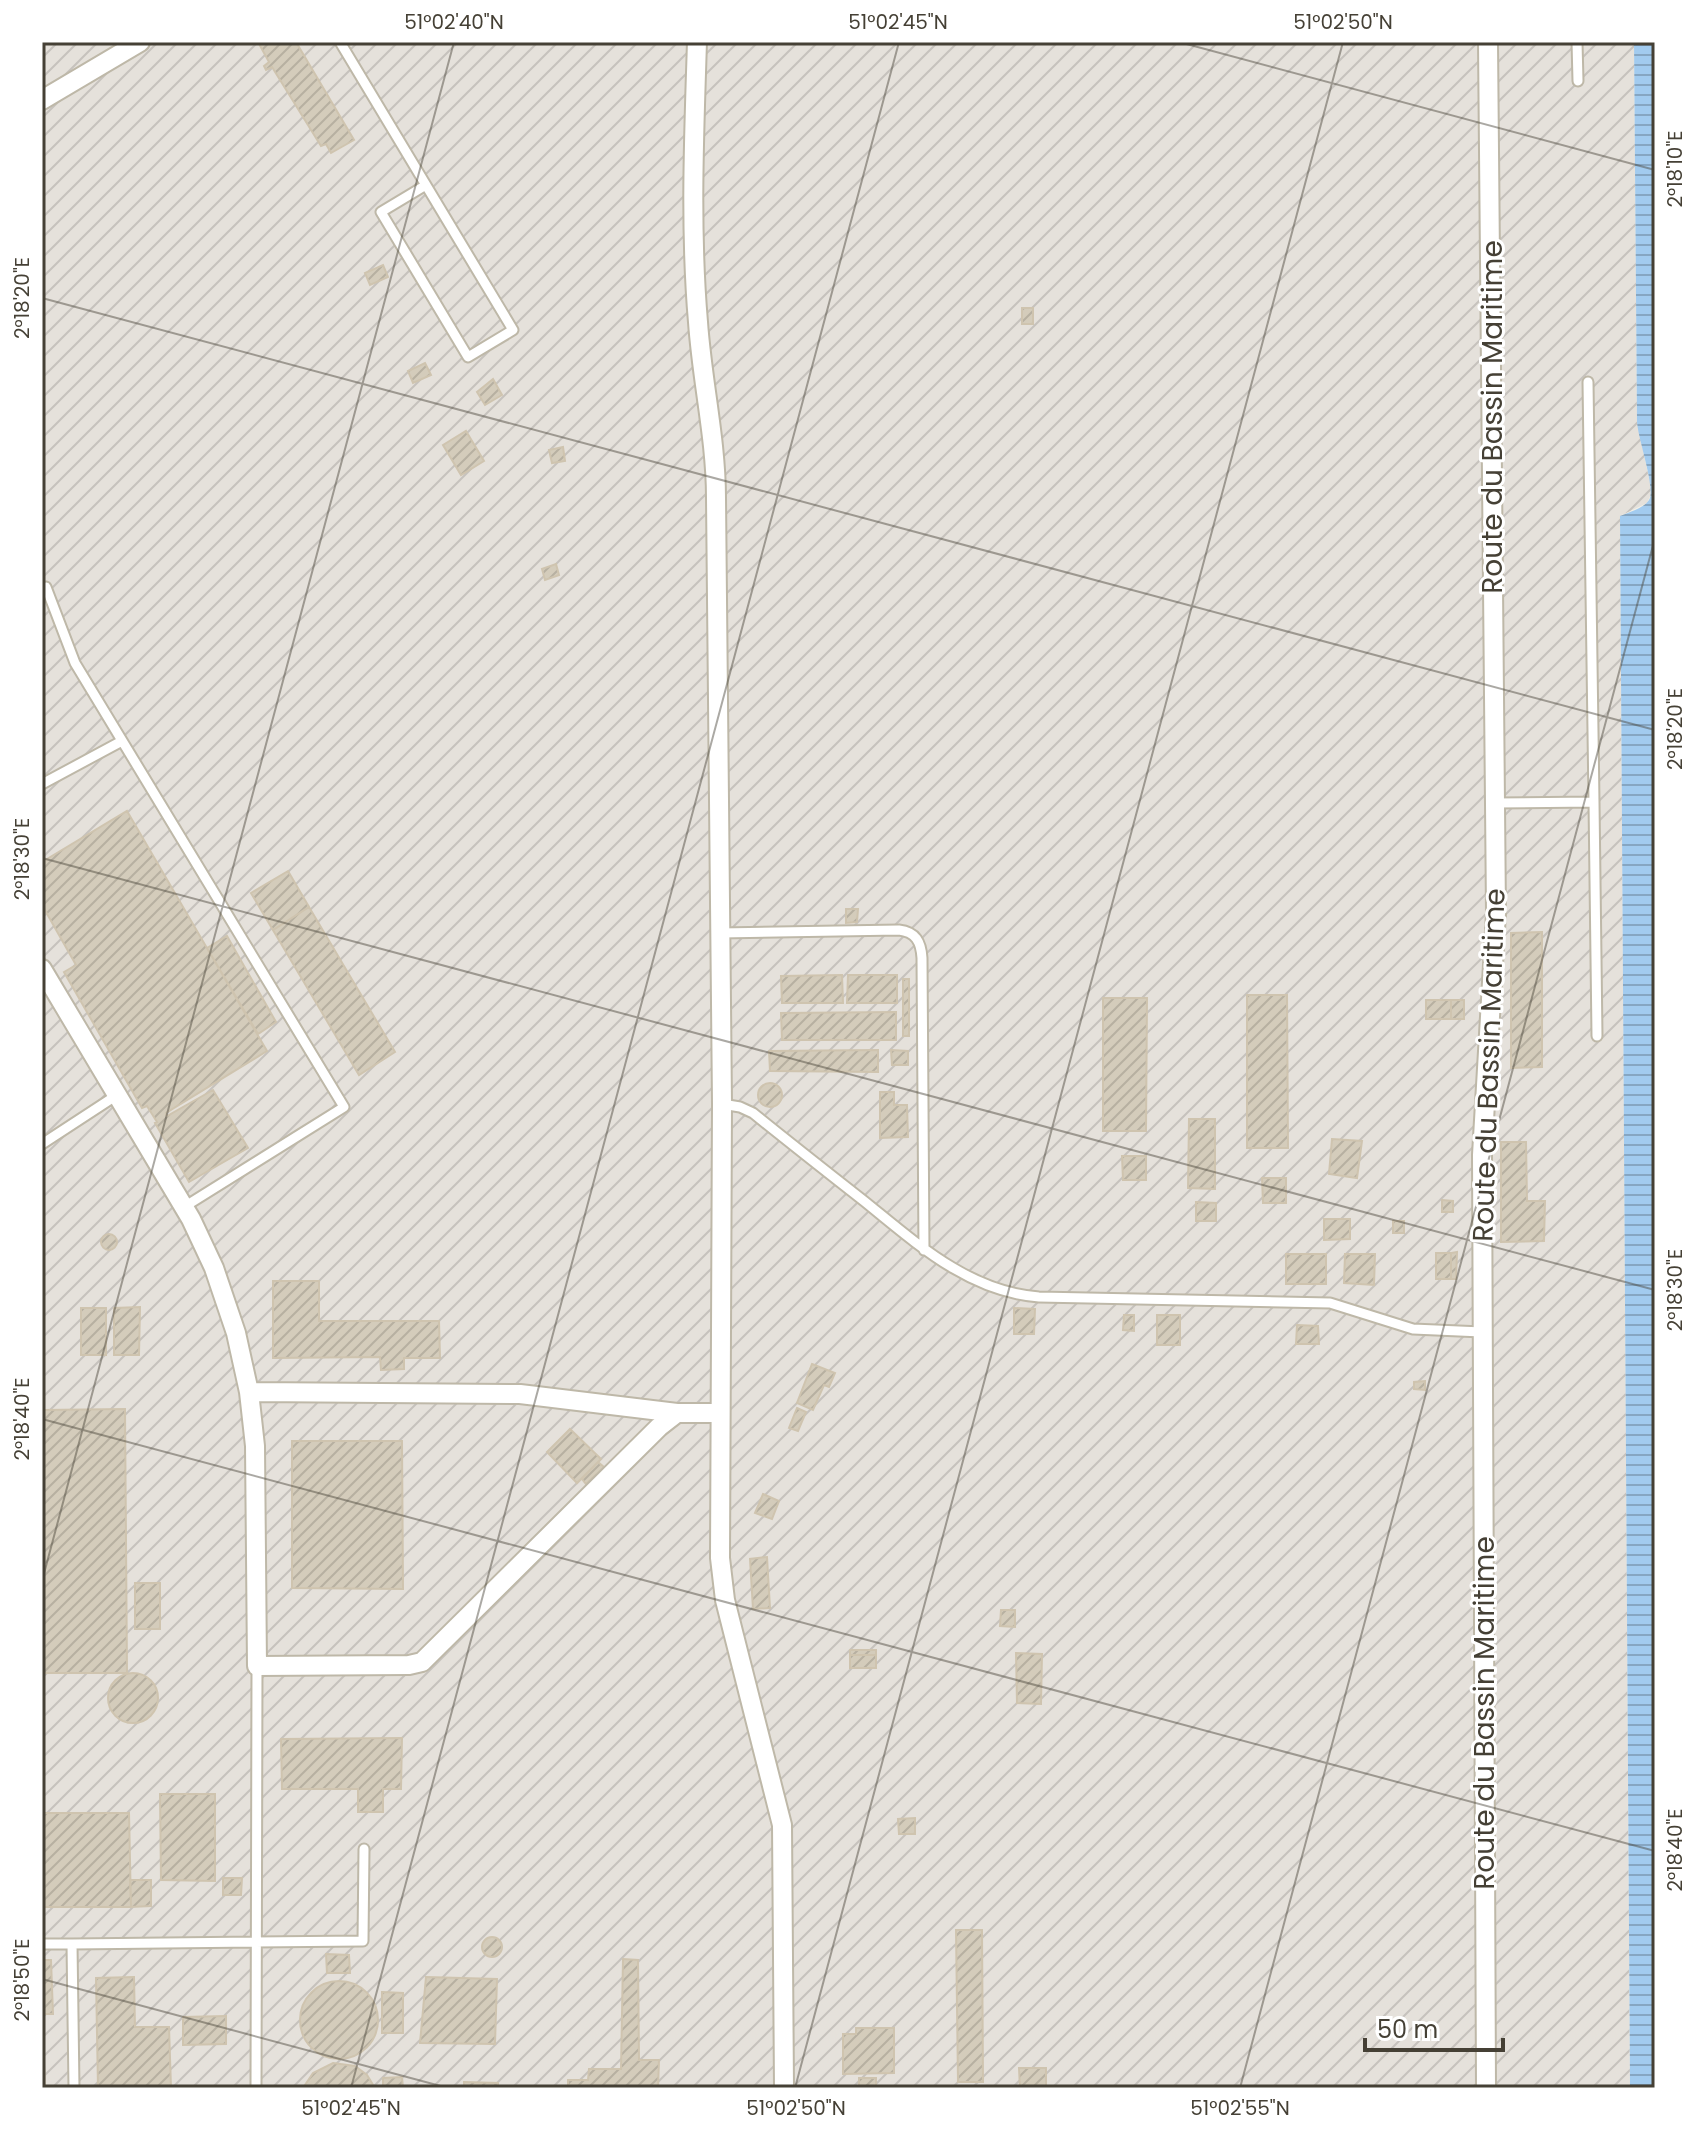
<svg xmlns="http://www.w3.org/2000/svg" width="1697" height="2130" font-family="Poppins,sans-serif">
	<style>
		.industrial { fill: url(#industrial-furrows) }
		.water { fill: url(#water-rules) }
		.building { fill: url(#building-hatch); stroke: #cfc4af; stroke-width: 2 }
		.lines { fill: none; stroke-linecap: round; stroke-linejoin: round }
		.service-casing { stroke: #beb8a8; stroke-width: 13 }
		.minor-casing { stroke: #beb8a8; stroke-width: 22 }
		.service { stroke: #fff; stroke-width: 9 }
		.minor { stroke: #fff; stroke-width: 18 }
		.ticks { fill: none; stroke: #454035; stroke-width: 2; stroke-opacity: 0.45 }
		.labels { text-anchor: middle; dominant-baseline: central; stroke-width: 6; stroke-linejoin: round; paint-order: stroke }
		.street-label { font-size: 28px; fill: #454035; stroke: #fff }
		.neatline { fill: none; stroke: #454035; stroke-width: 3 }
		.ticks-label { font-size: 20px; text-anchor: middle; fill: #454035 }
	</style>
	<defs>
		<pattern id="industrial-furrows" width="10" height="10" patternUnits="userSpaceOnUse" patternTransform="scale(2)"><rect width="10" height="10" fill="#e5e1db"/><path d="M-1 1l2-2M0 10L10 0M9 11l2-2" fill="none" stroke="#c6c2bd"/></pattern>
		<pattern id="water-rules" width="6" height="5" patternUnits="userSpaceOnUse" patternTransform="scale(2)"><rect width="6" height="5" fill="#a2cbef"/><path d="M0 2.5h6" fill="none" stroke="#86a6c2"/></pattern>
		<pattern id="building-hatch" width="6" height="6" patternUnits="userSpaceOnUse" patternTransform="scale(2)"><rect width="6" height="6" fill="#d4ccbb"/><path d="M-1 1l2-2M0 6l6-6M5 7l2-2" fill="none" stroke="#b7b0a1"/></pattern>
	</defs>
	<rect width="100%" height="100%" fill="#f3f0e6"/>
	<path class="industrial" d="M42,42h1592l3,380 15,70 -5,11 -27,13 10,1572h-1588z"/>
	<path class="water" d="M1634,42h21v2046h-25l-10,-1572c9,-4 23,-7 29,-16 7,-11 -11,-61 -12,-78z"/>
	<path class="building" d="M258,42h38l58,98 -23,13 -5,-9 -5,2 -49,-79 -6,3 -2,-4 5,-4z
		M383,265l5,12 -18,8 -5,-12z
		M1022,308h11v16h-11z
		M425,363l6,12 -18,8 -5,-12z
		M493,379l9,16 -17,10 -8,-13z
		M466,431l18,30 -23,14 -18,-30z
		M563,447l2,14 -13,2 -3,-13z
		M556,564l3,11 -14,5 -3,-11z
		M127,811l140,240 -101,62 1,3 46,-26 35,58 -59,34 -34,-59 2,-1 -10,-16 -5,2 -78,-136 12,-7 -34,-60v-43z
		M288,871l21,36 -36,23 -22,-37z
		M309,907l86,145 -36,23 -86,-145z
		M846,909h12l-1,13 -11,1z
		M1542,932v135l-31,1v-135z
		M227,936l49,86 -18,12 -51,-86z
		M842,975l1,28h-61l-1,-27z
		M848,975h49v28h-50z
		M903,979h6v57h-6z
		M1247,995h40l1,153h-41z
		M1103,998h44l-1,133h-43z
		M1426,1000h25v19h-25z
		M1451,1000h13v19h-13z
		M896,1012v28h-114l-1,-27z
		M878,1050v22l-108,-1 -1,-20z
		M891,1050l17,1v14h-16z
		M758 1095a12 12 0 1 1 24 0a12 12 0 1 1-24 0Z
		M880,1092h14v13h13l1,32 -28,1z
		M1189,1119h26v70l-27,-1z
		M1332,1139l30,2 -5,37 -28,-4z
		M1501,1142h25l1,59h18l-1,40 -43,1z
		M1122,1156h24v24h-23z
		M1262,1178h24v25h-23z
		M1442,1200l11,1v11h-11z
		M1196,1202l20,1v18h-20z
		M1324,1219h26v20l-26,1z
		M1393,1221h11v12h-11z
		M101 1242a8 8 0 1 1 16 0a8 8 0 1 1-16 0Z
		M1457,1252l-1,27h-5v-26z
		M1436,1253h15v26h-15z
		M1286,1254h40v30h-40z
		M1345,1254h30l-1,31 -30,-2z
		M273,1281h46v40h120l1,37h-36v11l-23,1 -1,-13 -107,1z
		M140,1307l-1,48h-25v-47z
		M81,1308h25v47h-25z
		M1014,1308l21,1 -1,25h-20z
		M1124,1315h10v16l-11,-1z
		M1157,1315h23v30h-23z
		M1297,1325l21,1 1,18h-23z
		M812,1364l23,9 -6,14 -5,-2 -11,25 -16,-7z
		M1425,1381v9l-11,-1v-7z
		M797,1408l9,4 -8,19 -9,-3z
		M125,1409l2,264h-85v-263z
		M570,1429l31,30 -24,24 -30,-31z
		M292,1441h110l1,148 -111,-1z
		M598,1462l6,5 -18,17 -4,-5z
		M763,1494l16,7 -7,18 -17,-6z
		M767,1557l3,51 -17,1 -3,-50z
		M135,1583h25v46h-25z
		M1001,1610h14v17l-15,-1z
		M850,1650h26v5h-26z
		M1016,1653l26,1 -1,50 -24,-1z
		M850,1655h26v13h-26z
		M108 1698a25 25 0 1 1 50 0a25 25 0 1 1-50 0Z
		M402,1738l-1,51h-18v23h-25v-23h-76l-1,-50z
		M160,1794h55v87l-54,-1z
		M42,1813h87l2,94h-89z
		M915,1818v16h-16l-1,-15z
		M223,1878h19l-1,17h-18z
		M130,1880h21v26l-20,1z
		M956,1930h26l1,152h-25z
		M482 1947a10 10 0 1 1 20 0a10 10 0 1 1-20 0Z
		M326,1954l23,1 1,18h-23z
		M623,1959l15,1 1,100h20l-1,28h-90v-8h20l1,-11h32z
		M42,1960h9l2,54h-11z
		M134,1977l1,50h34l2,61h-73l-2,-110z
		M426,1977l71,2 -2,65 -75,-1z
		M300 2020a39 39 0 1 1 78 0a39 39 0 1 1-78 0Z
		M382,1992l21,1v40h-21z
		M226,2016v28l-43,1v-28z
		M856,2028h38v45l-51,1v-40h13z
		M42,2059h2l1,29h-3z
		M333,2063l22,3 12,9 8,13h-72l10,-15z
		M1019,2068h27v20h-26z
		M402,2077l1,11h-20v-10z
		M859,2078h17v10h-17z
		M464,2082l34,1v5h-34z"/>
	<g class="lines">
		<g class="service-casing">
			<path id="service" d="M340,42l173,288 -45,27 -87,-145 45,-27
				M1577,42l1,39
				M1588,382l6,420
				M42,588l4,-1 29,76 269,444 -160,100
				M42,784l80,-43
				M1495,803l99,-1 3,234
				M720,933l179,-3c17,2 22,12 23,28l2,292
				M722,1104l18,3 13,6c37,30 74,59 111,88 52,42 105,91 175,96l291,6 83,26 69,3
				M42,1144l75,-49
				M42,1944h30
				M74,2088l-2,-144 291,-3 1,-92
				M256,2088l1,-422"/>
		</g>
		<g class="minor-casing">
			<path id="minor" d="M697,42c-3,93 -7,187 1,280 4,59 18,117 18,176l6,606 -2,454 5,42 57,225 2,263
				M42,100l98,-58
				M42,969l149,250 23,49 22,65 13,59 6,54 2,220 152,-1 13,-3 237,-235 18,-14
				M249,1392l271,2 157,19h42
				M1486,2088l-4,-933 14,-242 -8,-871"/>
		</g>
		<use href="#service" class="service"/>
		<use href="#minor" class="minor"/>
	</g>
	<path class="ticks" d="M1179,42l476,128M42,298l1613,432M42,858l1613,432M42,1419l1613,432M42,1581l412,-1539M42,1979l406,109M351,2088l548,-2046M795,2088l548,-2046M1240,2088l415,-1550"/>
	<g class="labels">
		<g class="street-label">
			<text transform="translate(1492 417) rotate(-90)">Route du Bassin Maritime</text>
			<text transform="translate(1489 1065) rotate(-88)">Route du Bassin Maritime</text>
			<text transform="translate(1484 1713) rotate(-90)">Route du Bassin Maritime</text>
		</g>
	</g>
	<rect width="1697" height="2130" fill="none" stroke="#ffffff" stroke-width="88"/>
	<path d="M1365 2038v12h138v-12" fill="none" stroke="#454035" stroke-width="4"/>
	<text x="1377" y="2038" font-size="24" fill="#454035" stroke="#ffffff" stroke-width="6" paint-order="stroke">50 m</text>
	<rect x="44" y="44" width="1609" height="2042" class="neatline"/>
	<g class="ticks-label">
		<text x="454" y="29">51°02'40"N</text>
		<text x="898" y="29">51°02'45"N</text>
		<text x="1343" y="29">51°02'50"N</text>
		<text transform="translate(1675 169) rotate(-90)" y="7">2°18'10"E</text>
		<text transform="translate(22 298) rotate(-90)" y="7">2°18'20"E</text>
		<text transform="translate(1675 729) rotate(-90)" y="7">2°18'20"E</text>
		<text transform="translate(22 859) rotate(-90)" y="7">2°18'30"E</text>
		<text transform="translate(1675 1290) rotate(-90)" y="7">2°18'30"E</text>
		<text transform="translate(22 1419) rotate(-90)" y="7">2°18'40"E</text>
		<text transform="translate(1675 1850) rotate(-90)" y="7">2°18'40"E</text>
		<text transform="translate(22 1980) rotate(-90)" y="7">2°18'50"E</text>
		<text x="351" y="2115">51°02'45"N</text>
		<text x="796" y="2115">51°02'50"N</text>
		<text x="1240" y="2115">51°02'55"N</text>
	</g>
</svg>
